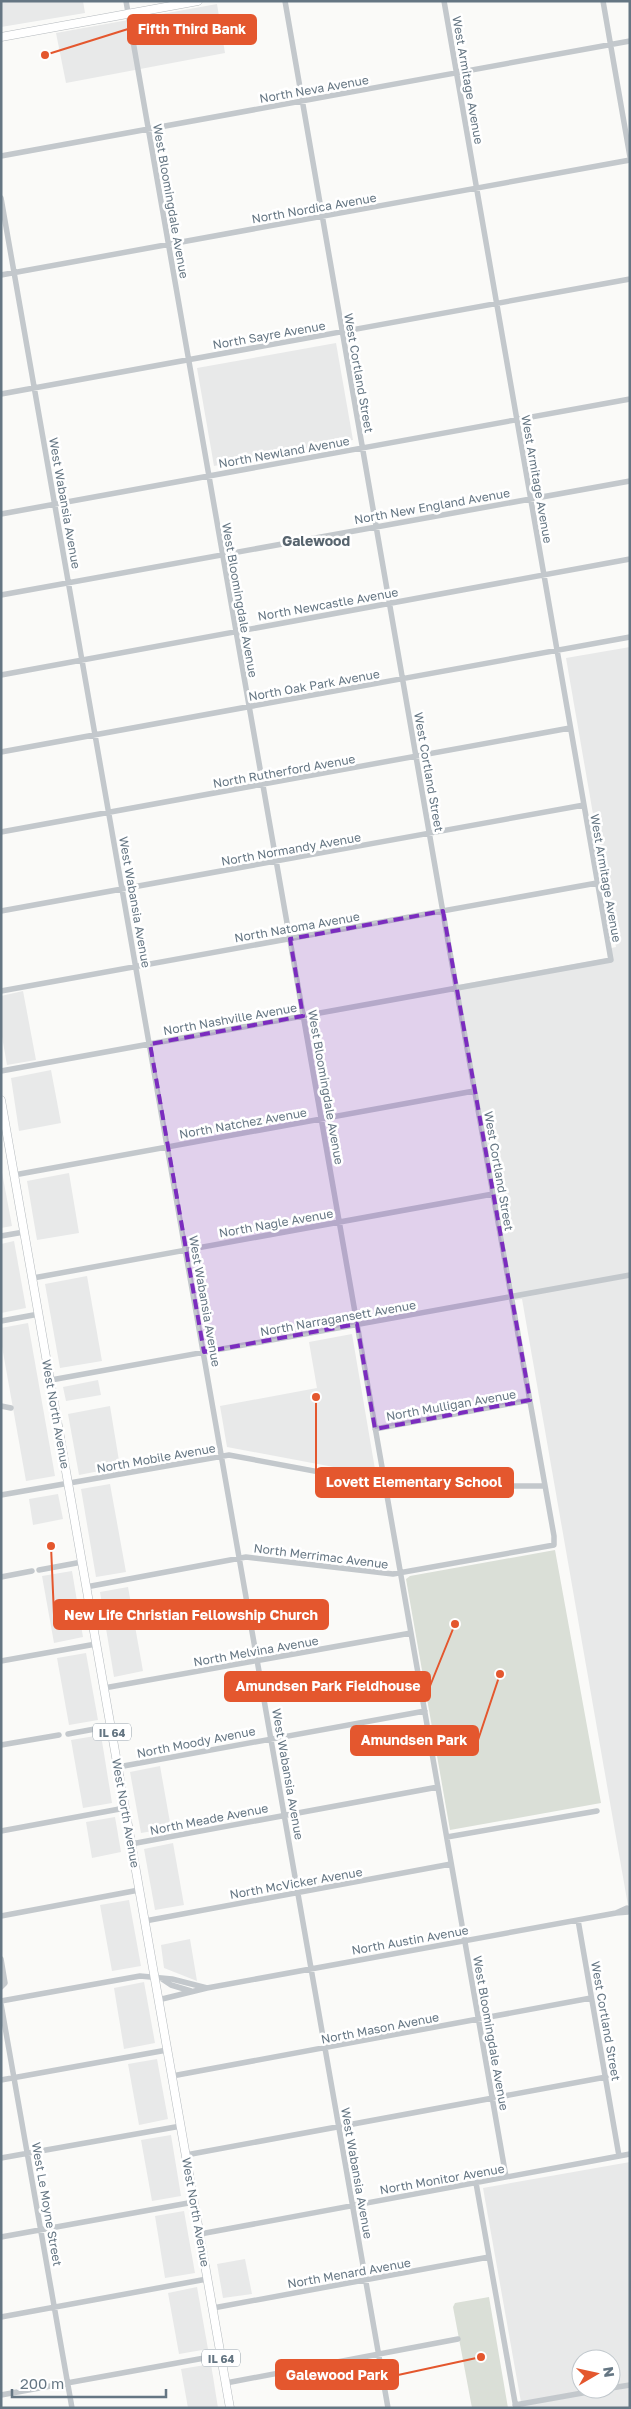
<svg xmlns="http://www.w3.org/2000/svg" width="631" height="2409" font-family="'Golos Text',sans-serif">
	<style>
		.built { fill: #e8e9e9; fill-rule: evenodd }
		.green { fill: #dadfd7 }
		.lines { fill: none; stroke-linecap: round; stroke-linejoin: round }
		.major-casing { stroke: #b5babe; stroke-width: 9 }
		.minor { stroke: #c3c8cc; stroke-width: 5.5 }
		.major { stroke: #fff; stroke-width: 8 }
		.marked { fill: #7b2cbf; fill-opacity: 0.2; stroke: #7b2cbf; stroke-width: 4; stroke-dasharray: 10 6; stroke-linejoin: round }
		.labels { text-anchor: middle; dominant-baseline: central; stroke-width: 5; stroke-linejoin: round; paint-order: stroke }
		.shield { fill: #fff; stroke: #939fa8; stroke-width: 1 }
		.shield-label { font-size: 11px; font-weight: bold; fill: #657683 }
		.street-label { font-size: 12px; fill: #657683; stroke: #fff }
		.neighbourhood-label { font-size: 14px; font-weight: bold; fill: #57646e; stroke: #fff }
		.leader { fill: none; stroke: #e4572e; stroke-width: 2 }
		.callout-dot { fill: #e4572e; stroke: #fff; stroke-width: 2 }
		.callout { fill: #e4572e; stroke: #e4572e; stroke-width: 2 }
		.callout-label { font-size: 14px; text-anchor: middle; font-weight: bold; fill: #fff }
	</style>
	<rect width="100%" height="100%" fill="#fafaf8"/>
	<path class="built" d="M1,1h82l2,12 -84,14z
		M217,4l8,49 -159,30 -10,-50z
		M336,343l17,97 -139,26 -17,-98z
		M630,647v1270l-108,-618 -7,1 -57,-315 150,-27 -1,-9 9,-2 -50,-289z
		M23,991l13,69 -29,5 -6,-34v-35z
		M51,1070l10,53 -42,8 -8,-53z
		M1,1167l11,59 -11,2z
		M69,1173l10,60 -42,7 -10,-59z
		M14,1241l12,67 -25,5v-69z
		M87,1276l15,85 -42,7 -15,-84z
		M28,1323l27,153 -29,5 -25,-140v-13z
		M352,1334l24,141 -149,-28 -7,-41 97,-18 -8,-46z
		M98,1380l3,15 -35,6 -3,-14z
		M110,1406l10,61 -41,8 -11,-61z
		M110,1484l16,88 -30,5 -15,-88z
		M58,1494l5,25 -30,6 -4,-26z
		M72,1571l11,66 -29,6 -12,-67z
		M128,1587l15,84 -29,6 -14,-85z
		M86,1653l12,67 -29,5 -12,-67z
		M101,1735l11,68 -29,5 -12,-68z
		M160,1766l11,62 -30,5 -11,-61z
		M115,1817l6,35 -29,6 -6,-36z
		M173,1843l11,62 -29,5 -11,-61z
		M129,1900l12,66 -29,5 -12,-66z
		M190,1939l7,42 -33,-13 -3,-23z
		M144,1982l11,61 -31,6 -10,-61z
		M157,2059l11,60 -29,6 -11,-61z
		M171,2135l10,61 -29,5 -11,-61z
		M630,2162v246h-108l-39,-220zM581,2359h30v30h-30z
		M184,2211l11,62 -30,5 -10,-62z
		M245,2259l7,35 -29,4 -6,-34z
		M197,2287l11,62 -29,5 -11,-61z
		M211,2364l7,44h-30l-7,-39z"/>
	<path class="green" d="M555,1550l46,253 -151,27 -44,-251 4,-3z
		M489,2297l19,111h-36l-19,-101 2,-4z"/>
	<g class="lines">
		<g class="major-casing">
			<path id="major" d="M1,37l197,-36
				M1,1100l229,1308"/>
		</g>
		<path class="minor" d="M126,1l380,2176
			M603,1l27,156
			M1,156l629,-115
			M1,198l387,2210
			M1,275l629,-115
			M1,394l629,-115
			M1,514l629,-115
			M1,595l629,-114
			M1,675l629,-116
			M1,752l629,-115
			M1,832l569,-104
			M1,911l583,-106
			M1,991l596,-108
			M1,1071l610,-111 -167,-959
			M14,1175l460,-84
			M1,1236l23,-4
			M33,1278l460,-84
			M1,1321l38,-7
			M51,1380l579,-105
			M1,1406l10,2
			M375,1429l155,-29
			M1,1495l228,-40 165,31h151
			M39,1570l43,-8
			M1,1577l31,-6
			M86,1587l160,-30 147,17 161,-29v-9l-105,-589 -164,-946
			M1,1661l95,-17
			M104,1688l307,-55
			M68,1734l43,-8
			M1,1745l58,-10
			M118,1767l307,-56
			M1,1831l124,-23
			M447,1837l150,-26
			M131,1844l307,-57
			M616,1913l11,-5
			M1,1916l138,-26
			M578,1920l41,236
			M145,1921l306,-57
			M1,1959l4,24 -4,4
			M162,1979l9,6 20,6
			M158,2000l49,-12 409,-75 12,-1
			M1,2001l139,-25 32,3 35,9
			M1,2004l71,404
			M172,2076l419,-78
			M1,2080l166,-30
			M186,2155l420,-78
			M1,2158l180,-32
			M476,2183l40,225
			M200,2234l430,-80
			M1,2237l193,-35
			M213,2308l276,-51
			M1,2317l206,-38
			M226,2383l232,-44
			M611,2388l19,-3
			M1,2395l220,-40
			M515,2405l90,-16"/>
		<use href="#major" class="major"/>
	</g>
	<path class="marked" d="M443,911l87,489 -155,29 -18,-105 -153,28 -54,-308 153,-28 -13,-77z"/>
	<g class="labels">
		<g class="shield">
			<rect x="93" y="1723.5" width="38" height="17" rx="4"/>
			<rect x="202" y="2349.5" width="38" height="17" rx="4"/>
		</g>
		<g class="shield-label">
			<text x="112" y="1732">IL 64</text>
			<text x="221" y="2358">IL 64</text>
		</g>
		<g class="street-label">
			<text transform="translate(468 80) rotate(80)">West Armitage Avenue</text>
			<text transform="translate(314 89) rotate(-10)">North Neva Avenue</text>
			<text transform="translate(171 201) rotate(80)">West Bloomingdale Avenue</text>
			<text transform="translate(314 208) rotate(-10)">North Nordica Avenue</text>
			<text transform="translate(269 335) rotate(-10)">North Sayre Avenue</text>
			<text transform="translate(359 373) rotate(80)">West Cortland Street</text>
			<text transform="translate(284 452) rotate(-10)">North Newland Avenue</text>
			<text transform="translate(537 479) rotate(80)">West Armitage Avenue</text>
			<text transform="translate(65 503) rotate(80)">West Wabansia Avenue</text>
			<text transform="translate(432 506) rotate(-10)">North New England Avenue</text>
			<text transform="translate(240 600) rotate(80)">West Bloomingdale Avenue</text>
			<text transform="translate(328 604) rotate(-10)">North Newcastle Avenue</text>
			<text transform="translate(314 685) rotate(-10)">North Oak Park Avenue</text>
			<text transform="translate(284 771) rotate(-10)">North Rutherford Avenue</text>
			<text transform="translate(429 772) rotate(80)">West Cortland Street</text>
			<text transform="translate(291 849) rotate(-10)">North Normandy Avenue</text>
			<text transform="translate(606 878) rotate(80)">West Armitage Avenue</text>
			<text transform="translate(135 902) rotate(80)">West Wabansia Avenue</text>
			<text transform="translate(297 927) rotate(-10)">North Natoma Avenue</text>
			<text transform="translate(230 1019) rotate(-10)">North Nashville Avenue</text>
			<text transform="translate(326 1087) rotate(80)">West Bloomingdale Avenue</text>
			<text transform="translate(243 1123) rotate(-10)">North Natchez Avenue</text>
			<text transform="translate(499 1171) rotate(80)">West Cortland Street</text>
			<text transform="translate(276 1223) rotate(-10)">North Nagle Avenue</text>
			<text transform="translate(205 1301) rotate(80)">West Wabansia Avenue</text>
			<text transform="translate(338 1318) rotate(-10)">North Narragansett Avenue</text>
			<text transform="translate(451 1405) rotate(-10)">North Mulligan Avenue</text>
			<text transform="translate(56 1414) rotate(80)">West North Avenue</text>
			<text transform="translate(156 1458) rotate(-10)">North Mobile Avenue</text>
			<text transform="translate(321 1556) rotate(7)">North Merrimac Avenue</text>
			<text transform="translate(256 1651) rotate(-10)">North Melvina Avenue</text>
			<text transform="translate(196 1742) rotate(-11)">North Moody Avenue</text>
			<text transform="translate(288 1774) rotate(80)">West Wabansia Avenue</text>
			<text transform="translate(126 1813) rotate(80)">West North Avenue</text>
			<text transform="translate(209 1819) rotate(-11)">North Meade Avenue</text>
			<text transform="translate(296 1883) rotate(-10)">North McVicker Avenue</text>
			<text transform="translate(410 1940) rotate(-10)">North Austin Avenue</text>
			<text transform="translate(606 2021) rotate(80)">West Cortland Street</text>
			<text transform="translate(380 2028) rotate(-11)">North Mason Avenue</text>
			<text transform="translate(491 2033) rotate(80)">West Bloomingdale Avenue</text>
			<text transform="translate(357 2173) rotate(80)">West Wabansia Avenue</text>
			<text transform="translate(442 2179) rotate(-10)">North Monitor Avenue</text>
			<text transform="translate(47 2204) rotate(80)">West Le Moyne Street</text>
			<text transform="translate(196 2212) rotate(80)">West North Avenue</text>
			<text transform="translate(349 2273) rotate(-10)">North Menard Avenue</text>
		</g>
		<g class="neighbourhood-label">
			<text x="316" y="540">Galewood</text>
		</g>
	</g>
	<path class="leader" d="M45 55L128 29M316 1397L316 1483M51 1546L54 1615M455 1624L430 1686M500 1674L478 1740M481 2357L398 2375"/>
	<g class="callout-dot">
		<circle cx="45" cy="55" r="5"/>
		<circle cx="316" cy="1397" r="5"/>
		<circle cx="51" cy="1546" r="5"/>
		<circle cx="455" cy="1624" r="5"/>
		<circle cx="500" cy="1674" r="5"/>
		<circle cx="481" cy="2357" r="5"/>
	</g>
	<g class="callout">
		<rect x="128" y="15" width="128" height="29" rx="5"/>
		<rect x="316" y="1468" width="197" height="29" rx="5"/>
		<rect x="54" y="1600" width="274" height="29" rx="5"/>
		<rect x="225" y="1672" width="205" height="29" rx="5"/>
		<rect x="351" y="1726" width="127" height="29" rx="5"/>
		<rect x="276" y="2360" width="122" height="29" rx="5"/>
	</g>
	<g class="callout-label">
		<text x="192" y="34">Fifth Third Bank</text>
		<text x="414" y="1487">Lovett Elementary School</text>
		<text x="191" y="1620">New Life Christian Fellowship Church</text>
		<text x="328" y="1691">Amundsen Park Fieldhouse</text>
		<text x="414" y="1745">Amundsen Park</text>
		<text x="337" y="2380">Galewood Park</text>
	</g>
	<rect width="631" height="2409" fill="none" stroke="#657683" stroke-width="5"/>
	<g transform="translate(596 2374) rotate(81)"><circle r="24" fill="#ffffff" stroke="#c1c8cd"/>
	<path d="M0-4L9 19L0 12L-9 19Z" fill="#e4572e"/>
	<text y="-8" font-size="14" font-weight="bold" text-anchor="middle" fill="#657683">N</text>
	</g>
	<path d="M12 2389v8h154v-8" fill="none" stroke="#657683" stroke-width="2.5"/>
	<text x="20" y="2389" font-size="15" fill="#657683" stroke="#ffffff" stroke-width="4" paint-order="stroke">200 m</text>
</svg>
